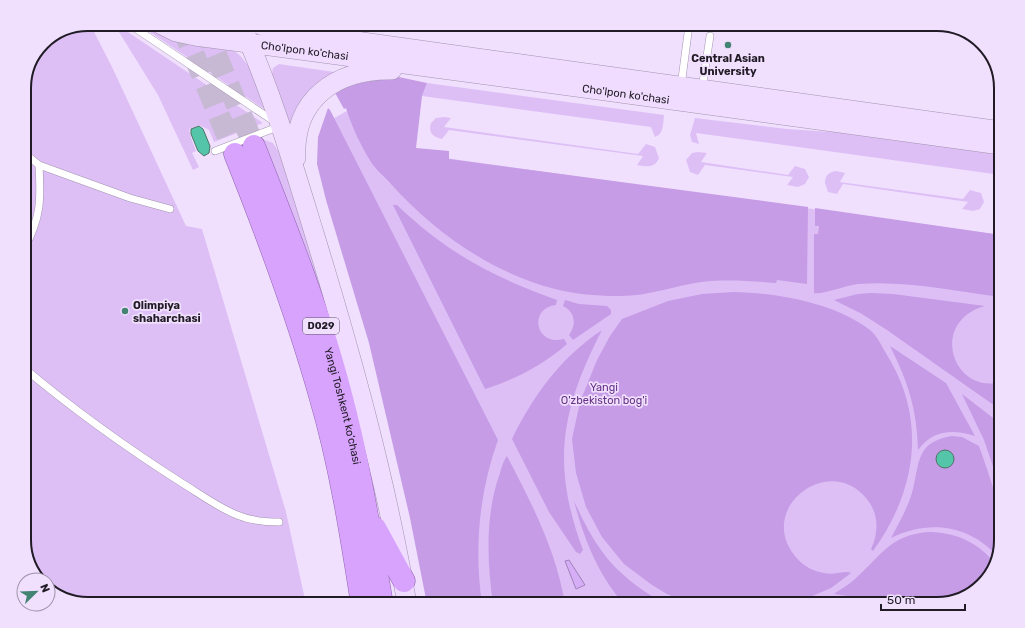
<svg xmlns="http://www.w3.org/2000/svg" width="1025" height="628" font-family="Rubik,sans-serif">
	<style>
		.green { fill: #ddbff6 }
		.forest { fill: #c59ce5 }
		.water { fill: #d6adf7; stroke: #a081b8 }
		.building { fill: #55c5a9; stroke: #4f7267 }
		.lines { fill: none; stroke-linecap: round; stroke-linejoin: round }
		.trunk-tunnel { stroke: #c7b9d3; stroke-width: 22; stroke-dasharray: 22 11; stroke-linecap: butt }
		.service-casing { stroke: #a293af; stroke-width: 8 }
		.secondary-casing { stroke: #a293af; stroke-width: 20 }
		.trunk-casing { stroke: #9164b1; stroke-width: 23 }
		.service { stroke: #fff; stroke-width: 7 }
		.secondary { stroke: #f0dcfe; stroke-width: 19 }
		.trunk { stroke: #d7a3fc; stroke-width: 22 }
		.poi-dot { fill: #438372; stroke: #f0e0fe; stroke-width: 1.5 }
		.labels { text-anchor: middle; dominant-baseline: central; stroke-width: 3.5; stroke-linejoin: round; paint-order: stroke }
		.shield { fill: #f0e0fe; stroke: #5f5666; stroke-width: 1 }
		.shield-label { font-size: 10px; font-weight: bold; fill: #211b25 }
		.street-label { font-size: 11px; fill: #211b25; stroke: #f0e0fe }
		.poi-label { font-size: 11px; font-weight: bold; fill: #211b25; stroke: #f0e0fe }
		.park-label { font-size: 11px; fill: #663287; stroke: #f0e0fe }
		.rim { fill: none; stroke: #211b25; stroke-width: 2 }
	</style>
	<rect width="100%" height="100%" fill="#f0e0fe"/>
	<path class="green" d="M88,24h2l23,45 73,157 16,3 84,283 20,92h-218l-32,-9 -8,-7v-8h-8l-7,-8 -9,-28v-460l19,-42z
		M114,24h2l147,99 -49,19 -5,-12 -10,-5 -10,4 2,9 5,13 -4,2 7,14 -6,3 -35,-75z
		M138,24h14l77,24c23,11 29,41 38,63z
		M279,64l55,8 -20,15 -22,39 -3,-3 -17,-50 1,-5z
		M427,83l237,32c-1,8 0,19 -9,22l-4,-10 -229,-31z
		M346,108l63,45 592,82v306l-9,31 -23,24 -31,8h-505l-104,-483 18,-10z
		M444,117l7,1 -7,9 194,27 8,-10 9,3 4,11c-4,10 -12,9 -22,7l6,-9 -194,-26 -7,9c-9,-2 -14,-6 -11,-16l5,-5z
		M695,118l92,11 59,4 155,21v21l-305,-42 3,11 -7,-2 -2,-7z
		M262,139l11,4 9,14 61,205 -23,-73 -29,-77 -66,-58z
		M698,152l9,1 -6,9 87,13 7,-9 10,3 4,8 -4,7 -7,3 -11,-2 6,-8 -88,-12 -7,10 -8,-3 -4,-12 6,-7z
		M836,171l9,2 -5,9 123,17 7,-9 11,3 3,9 -4,7 -7,2 -11,-2 6,-7 -125,-18 -6,10 -9,-2 -3,-9c0,-8 4,-11 11,-12z"/>
	<path class="forest" d="M394,76l33,7 -5,13 -6,52 33,3v8l359,48 -1,77 -30,-4 -1,3c-25,-2 -50,-4 -75,-1 -28,4 -55,15 -84,14 -21,0 -42,-2 -62,-7 -63,-16 -121,-57 -164,-105 -6,-7 -15,-14 -20,-22 -10,-16 -20,-37 -25,-54l-2,1 -11,-20z
		M328,108l2,2 168,330c-19,53 -24,108 -16,164h-55l-17,-86 -41,-175 -43,-143 -9,-36 1,-27z
		M393,205h4c50,48 96,72 160,95l-1,5c-28,3 -21,42 8,34l3,5c-24,21 -51,35 -82,45z
		M815,208l186,27v62c-47,-6 -96,-17 -143,-13 -10,1 -37,11 -44,9v-59h4l1,-8h-4z
		M734,292c43,1 101,11 136,38 8,6 14,21 20,30 37,64 25,133 -17,191l-2,-2c8,-17 8,-36 -5,-51 -36,-44 -106,7 -74,54 8,12 19,19 32,21 8,2 16,-1 24,-1l3,1 -20,15 -37,16h-103l-24,-10 -15,-9 -28,-21 -22,-27 -16,-30 -10,-34 -4,-34 8,-37 17,-42 13,-24 12,-17 46,-18 34,-7z
		M871,293l22,1 92,12c-57,16 -32,89 16,76v21l-6,3 -108,-76 -25,-16 -28,-14 24,-6z
		M565,300l14,4 28,2 4,4v4l-38,26 -4,-5c8,-11 6,-23 -6,-29z
		M602,330c-41,80 -51,134 -19,220l-3,4 -4,-2 -27,-40 -37,-73c21,-43 49,-82 90,-109z
		M890,346l56,37 29,53c-23,-7 -42,-6 -57,14 -1,-41 -10,-68 -28,-104z
		M962,394l39,30v66l-17,-50z
		M952,436l10,1 17,9c12,35 28,73 18,110 -29,-32 -69,-36 -106,-18 8,-15 16,-29 21,-45 8,-30 3,-51 40,-57z
		M507,456c25,48 49,94 58,148h-72c-6,-43 -8,-90 7,-131 2,-6 3,-12 7,-17z
		M574,501c8,17 16,34 27,49 15,22 43,44 67,54h-44c-26,-29 -40,-65 -50,-103z
		M927,532c29,0 50,10 68,31l-3,9 -23,24 -31,8h-52l-11,-4 -41,-6c7,-5 16,-10 22,-16 26,-23 33,-42 71,-46z"/>
	<path class="water" d="M569,560l16,25 -9,4 -11,-28z"/>
	<path class="building" d="M199,126l4,3 7,17 -1,7 -5,3 -6,-5 -7,-17v-5z
		M936 459a9 9 0 1 1 18 0a9 9 0 1 1-18 0Z"/>
	<g class="lines">
		<path class="trunk-tunnel" d="M181,24l54,130
			M203,24l51,122"/>
		<g class="service-casing">
			<path id="service" d="M129,24l146,98
				M681,86l7,-53
				M702,89l8,-53
				M215,151l65,-25
				M24,153l15,12
				M24,249c17,-31 17,-49 15,-84l91,33 40,11
				M24,368c50,42 103,80 158,115 18,11 35,24 55,32 14,6 27,7 42,7"/>
		</g>
		<g class="secondary-casing">
			<g id="secondary">
				<path id="s1" d="M160,24l16,8 19,4c269,35 537,73 806,109"/>
				<path d="M241,24c31,68 52,140 74,212 37,121 71,243 92,368"/>
				<path d="M259,24l11,5 731,102"/>
				<path d="M296,158c-3,-59 40,-89 96,-88"/>
			</g>
		</g>
		<g class="trunk-casing">
			<g id="trunk">
				<path id="s2" d="M254,146c32,81 64,161 86,245 19,70 30,141 42,213"/>
				<path d="M235,154c32,80 62,160 85,242 20,68 31,138 42,208"/>
				<path d="M375,528l29,53"/>
			</g>
		</g>
		<use href="#service" class="service"/>
		<use href="#secondary" class="secondary"/>
		<use href="#trunk" class="trunk"/>
	</g>
	<g class="poi-dot">
		<circle cx="728" cy="45" r="4"/>
		<circle cx="125" cy="311" r="4"/>
	</g>
	<g class="labels">
		<rect class="shield" x="303" y="318" width="36" height="16" rx="3"/>
		<g class="shield-label">
			<text x="321" y="326">D029</text>
		</g>
		<g class="street-label">
			<text stroke="none"><textPath href="#s1" startOffset="148">Cho'lpon ko'chasi</textPath></text>
			<text stroke="none"><textPath href="#s1" startOffset="472">Cho'lpon ko'chasi</textPath></text>
			<text stroke="none"><textPath href="#s2" startOffset="275">Yangi Toshkent ko‘chasi</textPath></text>
		</g>
		<g class="poi-label">
			<text x="728" y="58">Central Asian<tspan x="728" dy="13">University</tspan></text>
			<text x="133" y="305" text-anchor="start">Olimpiya<tspan x="133" dy="13">shaharchasi</tspan></text>
		</g>
		<g class="park-label">
			<text x="604" y="387">Yangi<tspan x="604" dy="13">O'zbekiston bog'i</tspan></text>
		</g>
	</g>
	<path d="M0 0H1025V628H0ZM88 31H937A57 57 0 0 1 994 88V540A57 57 0 0 1 937 597H88A57 57 0 0 1 31 540V88A57 57 0 0 1 88 31Z" fill="#f0e0fe" fill-rule="evenodd"/>
	<path class="rim" d="M88 31H937A57 57 0 0 1 994 88V540A57 57 0 0 1 937 597H88A57 57 0 0 1 31 540V88A57 57 0 0 1 88 31Z"/>
	<g transform="translate(36 592) rotate(67)"><circle r="19" fill="#f0e0fe" stroke="#9d91a7"/>
	<path d="M0-3L7 15L0 10L-7 15Z" fill="#438372"/>
	<text y="-6" font-size="11" font-weight="bold" text-anchor="middle" fill="#211b25">N</text>
	</g>
	<path d="M881 604v6h84v-6" fill="none" stroke="#211b25" stroke-width="2"/>
	<text x="887" y="604" font-size="12" fill="#211b25" stroke="#f0e0fe" stroke-width="3" paint-order="stroke">50 m</text>
</svg>
